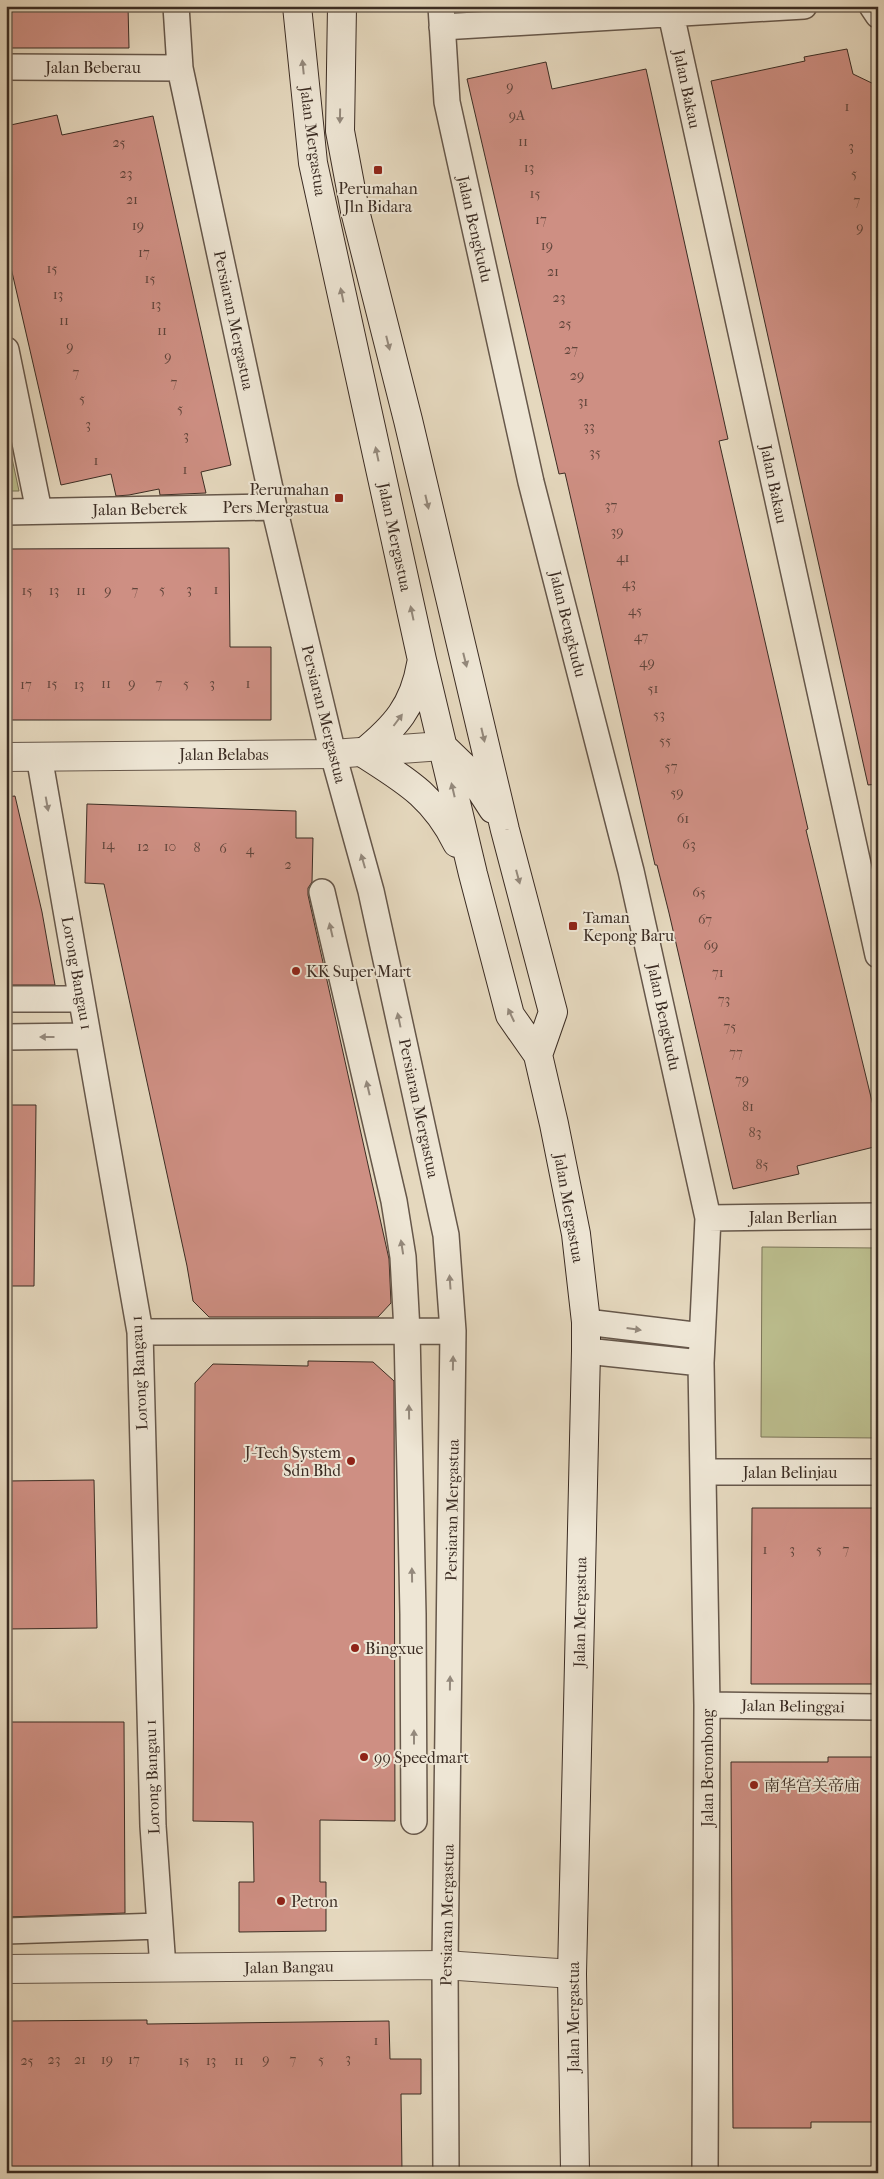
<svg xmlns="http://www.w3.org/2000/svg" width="884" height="2179" font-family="'IM FELL French Canon','Noto Serif SC',serif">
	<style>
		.green { fill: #bbbd8d; stroke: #7b7458 }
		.building { fill: #ce8f83; stroke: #3b2c23 }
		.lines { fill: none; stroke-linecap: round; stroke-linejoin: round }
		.minor-casing { stroke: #66574a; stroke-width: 28 }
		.tertiary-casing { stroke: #66574a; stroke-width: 30 }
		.secondary-casing { stroke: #3b2c23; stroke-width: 30 }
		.minor { stroke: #eee6d5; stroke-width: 25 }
		.tertiary { stroke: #eee6d5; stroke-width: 28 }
		.secondary { stroke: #eee6d5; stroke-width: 28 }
		.oneway { fill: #94897c }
		.poi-dot { fill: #8f2418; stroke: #eee6d5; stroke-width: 2 }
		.labels { text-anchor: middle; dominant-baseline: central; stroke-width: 4; stroke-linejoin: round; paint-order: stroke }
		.number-label { font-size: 14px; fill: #60453b }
		.street-label { font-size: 16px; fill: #3b2c23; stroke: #eee6d5 }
		.poi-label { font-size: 16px; fill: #3b2c23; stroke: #eee6d5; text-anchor: start }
	</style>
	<rect width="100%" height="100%" fill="#e5d8be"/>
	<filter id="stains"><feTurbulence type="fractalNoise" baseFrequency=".004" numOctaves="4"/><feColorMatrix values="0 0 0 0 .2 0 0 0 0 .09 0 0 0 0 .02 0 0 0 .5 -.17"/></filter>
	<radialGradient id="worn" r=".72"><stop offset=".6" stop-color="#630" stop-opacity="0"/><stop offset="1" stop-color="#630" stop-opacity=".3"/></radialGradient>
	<path class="green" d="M6,430l13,61h-13z
		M762,1247l116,1v190l-117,-1z"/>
	<path class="building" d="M6,6h122l1,42h-123z
		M847,49l6,25 25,12v698l-10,1 -157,-704 94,-20 -1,-4z
		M546,62l6,27 94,-20 82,370 -9,2 89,388 -2,1 72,296v20l-81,20 2,8 -66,15 -64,-276 -12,-48h-2l-90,-392 -6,1 -92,-395z
		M57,115l5,20 91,-19 78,349 -30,7 5,21 -46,2 -1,-6 -30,6 -13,1 -5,-22 -50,11 -55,-239v-120z
		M229,548l1,99h41v73h-265v-171z
		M15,796l27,116 13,73h-49v-188z
		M87,804l209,7v27h17l-1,44 -4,6v7l81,364 2,44 -13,14h-169l-16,-16 -6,-35 -83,-382 -19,-1z
		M6,1105h30l-2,181h-28z
		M308,1361l65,1 21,19 1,440 -75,-1v62h6v49l-87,1v-50h15l-1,-60 -60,-1 2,-438 18,-19 95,2z
		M94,1480l3,148 -91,1v-148z
		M752,1508h126v176h-127z
		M6,1722h118l1,191 -119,4z
		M828,1757h50v365h-67v6h-78l-2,-366h97z
		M147,2020v4l242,-3 1,38h31v35h-20l1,79h-396v-152z"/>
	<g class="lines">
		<g class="minor-casing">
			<path id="minor" d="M176,6l4,62 94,439 59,247 38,137 75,344 7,96 -8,634 1,208
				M441,6l6,96 84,380 100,389 77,347 -7,145 6,342 -2,468
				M872,6l6,9
				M671,14l207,941
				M442,27l362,-21
				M6,67l174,1
				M6,350l33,161
				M6,512l268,-5
				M39,756l101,576 13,494 10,142
				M322,892l72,309 9,56 4,74 6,283 1,207
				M6,999h75
				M6,1037l82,-1
				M708,1218l170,-2
				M586,1322l116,14
				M140,1332l313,-1
				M586,1351l115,12
				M703,1472h175
				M707,1705l171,2
				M6,1931l154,-5"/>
		</g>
		<g class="tertiary-casing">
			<path id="tertiary" d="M6,757l327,-3 109,-8
				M6,1969l439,-4 127,9"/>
		</g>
		<g class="secondary-casing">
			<path id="secondary" d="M297,6l16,157 109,497 51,214 37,141 28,40 16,69 22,110 10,88v29l-14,623 3,199
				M342,6l-2,125 15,80 53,209 97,410 48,182 -15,43
				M421,664c-7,42 -26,63 -58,89 42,27 71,43 94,90
				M442,746l27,26 24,37"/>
		</g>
		<use href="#minor" class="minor"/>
		<use href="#tertiary" class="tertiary"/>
		<use href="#secondary" class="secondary"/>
	</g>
	<defs><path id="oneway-solid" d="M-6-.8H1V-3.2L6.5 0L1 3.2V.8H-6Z" transform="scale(1.25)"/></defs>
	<g class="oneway">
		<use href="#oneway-solid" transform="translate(303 67) rotate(-96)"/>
		<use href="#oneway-solid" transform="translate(340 116) rotate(91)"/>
		<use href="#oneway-solid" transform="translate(342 295) rotate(-102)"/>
		<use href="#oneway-solid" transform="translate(388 343) rotate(76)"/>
		<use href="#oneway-solid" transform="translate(377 454) rotate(-102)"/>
		<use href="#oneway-solid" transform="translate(427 502) rotate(77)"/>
		<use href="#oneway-solid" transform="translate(412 613) rotate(-102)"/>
		<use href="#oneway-solid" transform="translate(465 660) rotate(76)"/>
		<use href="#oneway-solid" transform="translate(398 720) rotate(-53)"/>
		<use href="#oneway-solid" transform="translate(483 735) rotate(77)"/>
		<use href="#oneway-solid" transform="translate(453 790) rotate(-103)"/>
		<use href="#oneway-solid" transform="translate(47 804) rotate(80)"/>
		<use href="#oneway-solid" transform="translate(363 861) rotate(-106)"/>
		<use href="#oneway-solid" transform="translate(518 877) rotate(75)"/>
		<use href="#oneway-solid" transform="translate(331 930) rotate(-103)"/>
		<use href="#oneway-solid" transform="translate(511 1015) rotate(-115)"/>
		<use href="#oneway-solid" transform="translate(399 1020) rotate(-102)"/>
		<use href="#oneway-solid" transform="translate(47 1037) rotate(180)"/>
		<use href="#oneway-solid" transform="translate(368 1088) rotate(-103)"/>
		<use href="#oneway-solid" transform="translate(402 1247) rotate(-99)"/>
		<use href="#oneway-solid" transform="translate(450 1282) rotate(-94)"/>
		<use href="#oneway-solid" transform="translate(634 1329) rotate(8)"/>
		<use href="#oneway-solid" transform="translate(453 1363) rotate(-89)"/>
		<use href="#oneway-solid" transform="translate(409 1412) rotate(-91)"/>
		<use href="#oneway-solid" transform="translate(412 1575) rotate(-91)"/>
		<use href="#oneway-solid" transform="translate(450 1683) rotate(-89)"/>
		<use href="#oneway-solid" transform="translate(414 1737) rotate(-90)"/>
	</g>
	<g class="poi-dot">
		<rect x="373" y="165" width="10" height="10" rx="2.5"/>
		<rect x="334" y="493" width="10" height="10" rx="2.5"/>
		<rect x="568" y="921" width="10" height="10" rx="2.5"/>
		<circle cx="296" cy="971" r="5"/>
		<circle cx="351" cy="1461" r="5"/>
		<circle cx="355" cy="1648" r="5"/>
		<circle cx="364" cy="1757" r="5"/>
		<circle cx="754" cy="1785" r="5"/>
		<circle cx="281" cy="1901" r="5"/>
	</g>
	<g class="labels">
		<g class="number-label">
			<text x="510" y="86">9</text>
			<text x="847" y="106">1</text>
			<text x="517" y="115">9A</text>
			<text x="523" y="141">11</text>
			<text x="119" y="142">25</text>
			<text x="851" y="146">3</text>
			<text x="529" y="167">13</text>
			<text x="126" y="173">23</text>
			<text x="854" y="173">5</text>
			<text x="535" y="193">15</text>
			<text x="132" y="199">21</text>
			<text x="857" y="200">7</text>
			<text x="541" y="219">17</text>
			<text x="138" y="225">19</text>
			<text x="860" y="227">9</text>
			<text x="547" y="245">19</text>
			<text x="144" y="252">17</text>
			<text x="52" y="268">15</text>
			<text x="553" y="271">21</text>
			<text x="150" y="278">15</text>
			<text x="58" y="294">13</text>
			<text x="559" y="297">23</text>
			<text x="156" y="304">13</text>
			<text x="64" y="320">11</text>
			<text x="565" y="323">25</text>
			<text x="162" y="330">11</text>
			<text x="70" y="346">9</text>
			<text x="571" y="349">27</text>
			<text x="168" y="356">9</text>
			<text x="76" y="372">7</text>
			<text x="577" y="375">29</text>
			<text x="174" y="382">7</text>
			<text x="82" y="398">5</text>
			<text x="583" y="401">31</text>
			<text x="180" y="408">5</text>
			<text x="88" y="424">3</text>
			<text x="589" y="426">33</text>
			<text x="186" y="435">3</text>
			<text x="595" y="452">35</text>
			<text x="96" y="460">1</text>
			<text x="185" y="469">1</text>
			<text x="611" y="505">37</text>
			<text x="617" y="531">39</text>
			<text x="623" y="557">41</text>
			<text x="629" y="583">43</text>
			<text x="162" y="589">5</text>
			<text x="189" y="589">3</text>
			<text x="216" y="589">1</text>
			<text x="27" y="590">15</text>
			<text x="54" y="590">13</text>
			<text x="81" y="590">11</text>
			<text x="108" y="590">9</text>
			<text x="135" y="590">7</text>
			<text x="635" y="610">45</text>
			<text x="641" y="636">47</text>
			<text x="647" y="662">49</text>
			<text x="52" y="683">15</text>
			<text x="106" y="683">11</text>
			<text x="132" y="683">9</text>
			<text x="159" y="683">7</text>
			<text x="186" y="683">5</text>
			<text x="212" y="683">3</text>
			<text x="248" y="683">1</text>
			<text x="26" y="684">17</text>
			<text x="79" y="684">13</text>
			<text x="653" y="688">51</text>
			<text x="659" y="714">53</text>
			<text x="665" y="740">55</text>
			<text x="671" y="766">57</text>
			<text x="677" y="792">59</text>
			<text x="683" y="818">61</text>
			<text x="108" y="844">14</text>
			<text x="689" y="844">63</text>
			<text x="143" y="846">12</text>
			<text x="170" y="846">10</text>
			<text x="197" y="847">8</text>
			<text x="223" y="848">6</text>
			<text x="250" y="849">4</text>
			<text x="288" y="864">2</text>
			<text x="699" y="892">65</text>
			<text x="705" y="919">67</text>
			<text x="711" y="945">69</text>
			<text x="718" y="972">71</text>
			<text x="724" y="999">73</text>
			<text x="730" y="1026">75</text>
			<text x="736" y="1052">77</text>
			<text x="742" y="1079">79</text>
			<text x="748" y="1106">81</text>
			<text x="755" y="1132">83</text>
			<text x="762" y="1164">85</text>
			<text x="765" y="1549">1</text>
			<text x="792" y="1549">3</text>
			<text x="819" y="1549">5</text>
			<text x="846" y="1549">7</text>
			<text x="376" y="2040">1</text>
			<text x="348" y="2058">3</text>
			<text x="54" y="2059">23</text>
			<text x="80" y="2059">21</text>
			<text x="107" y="2059">19</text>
			<text x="134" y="2059">17</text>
			<text x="266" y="2059">9</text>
			<text x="293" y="2059">7</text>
			<text x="321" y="2059">5</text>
			<text x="27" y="2060">25</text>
			<text x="184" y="2060">15</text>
			<text x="211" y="2060">13</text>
			<text x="239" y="2060">11</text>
		</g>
		<g class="street-label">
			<text x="93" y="67">Jalan Beberau</text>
			<text transform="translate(687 89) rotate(78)">Jalan Bakau</text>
			<text transform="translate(313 141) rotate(82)">Jalan Mergastua</text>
			<text transform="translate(475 229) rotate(77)">Jalan Bengkudu</text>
			<text transform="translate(234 320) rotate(78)">Persiaran Mergastua</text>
			<text transform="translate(774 484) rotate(78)">Jalan Bakau</text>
			<text transform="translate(140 509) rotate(-1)">Jalan Beberek</text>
			<text transform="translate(395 537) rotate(78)">Jalan Mergastua</text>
			<text transform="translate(568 624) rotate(76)">Jalan Bengkudu</text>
			<text transform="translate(324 714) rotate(76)">Persiaran Mergastua</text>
			<text x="224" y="754">Jalan Belabas</text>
			<text transform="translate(77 973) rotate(80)">Lorong Bangau 1</text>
			<text transform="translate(664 1017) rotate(78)">Jalan Bengkudu</text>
			<text transform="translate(419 1108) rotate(78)">Persiaran Mergastua</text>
			<text transform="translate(569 1208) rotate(80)">Jalan Mergastua</text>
			<text x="793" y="1217">Jalan Berlian</text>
			<text transform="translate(139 1373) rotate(-93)">Lorong Bangau 1</text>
			<text x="790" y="1472">Jalan Belinjau</text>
			<text transform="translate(452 1510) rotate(-89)">Persiaran Mergastua</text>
			<text transform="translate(580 1612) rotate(-89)">Jalan Mergastua</text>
			<text transform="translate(793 1706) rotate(1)">Jalan Belinggai</text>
			<text transform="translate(707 1768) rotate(-90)">Jalan Berombong</text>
			<text transform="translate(152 1777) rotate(-92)">Lorong Bangau 1</text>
			<text transform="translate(447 1915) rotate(-89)">Persiaran Mergastua</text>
			<text transform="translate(289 1967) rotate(-1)">Jalan Bangau</text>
			<text transform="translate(573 2017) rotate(-90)">Jalan Mergastua</text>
		</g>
		<g class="poi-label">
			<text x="378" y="188" text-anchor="middle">Perumahan<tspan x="378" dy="18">Jln Bidara</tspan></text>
			<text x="329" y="489" text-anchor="end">Perumahan<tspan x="329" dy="18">Pers Mergastua</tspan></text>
			<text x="583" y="917">Taman<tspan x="583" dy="18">Kepong Baru</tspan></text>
			<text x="306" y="971">KK Super Mart</text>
			<text x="341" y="1452" text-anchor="end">J-Tech System<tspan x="341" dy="18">Sdn Bhd</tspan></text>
			<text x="365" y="1648">Bingxue</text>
			<text x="374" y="1757">99 Speedmart</text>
			<text x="764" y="1785">南华宫关帝庙</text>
			<text x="291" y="1901">Petron</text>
		</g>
	</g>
	<rect width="884" height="2179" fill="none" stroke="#e5d8be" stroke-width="25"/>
	<rect x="8" y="8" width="869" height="2164" fill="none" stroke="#3b2c23" stroke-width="2.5"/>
	<rect x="12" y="12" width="859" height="2154" fill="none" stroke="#3b2c23"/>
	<rect width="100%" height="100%" filter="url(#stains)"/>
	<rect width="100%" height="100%" fill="url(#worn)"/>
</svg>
